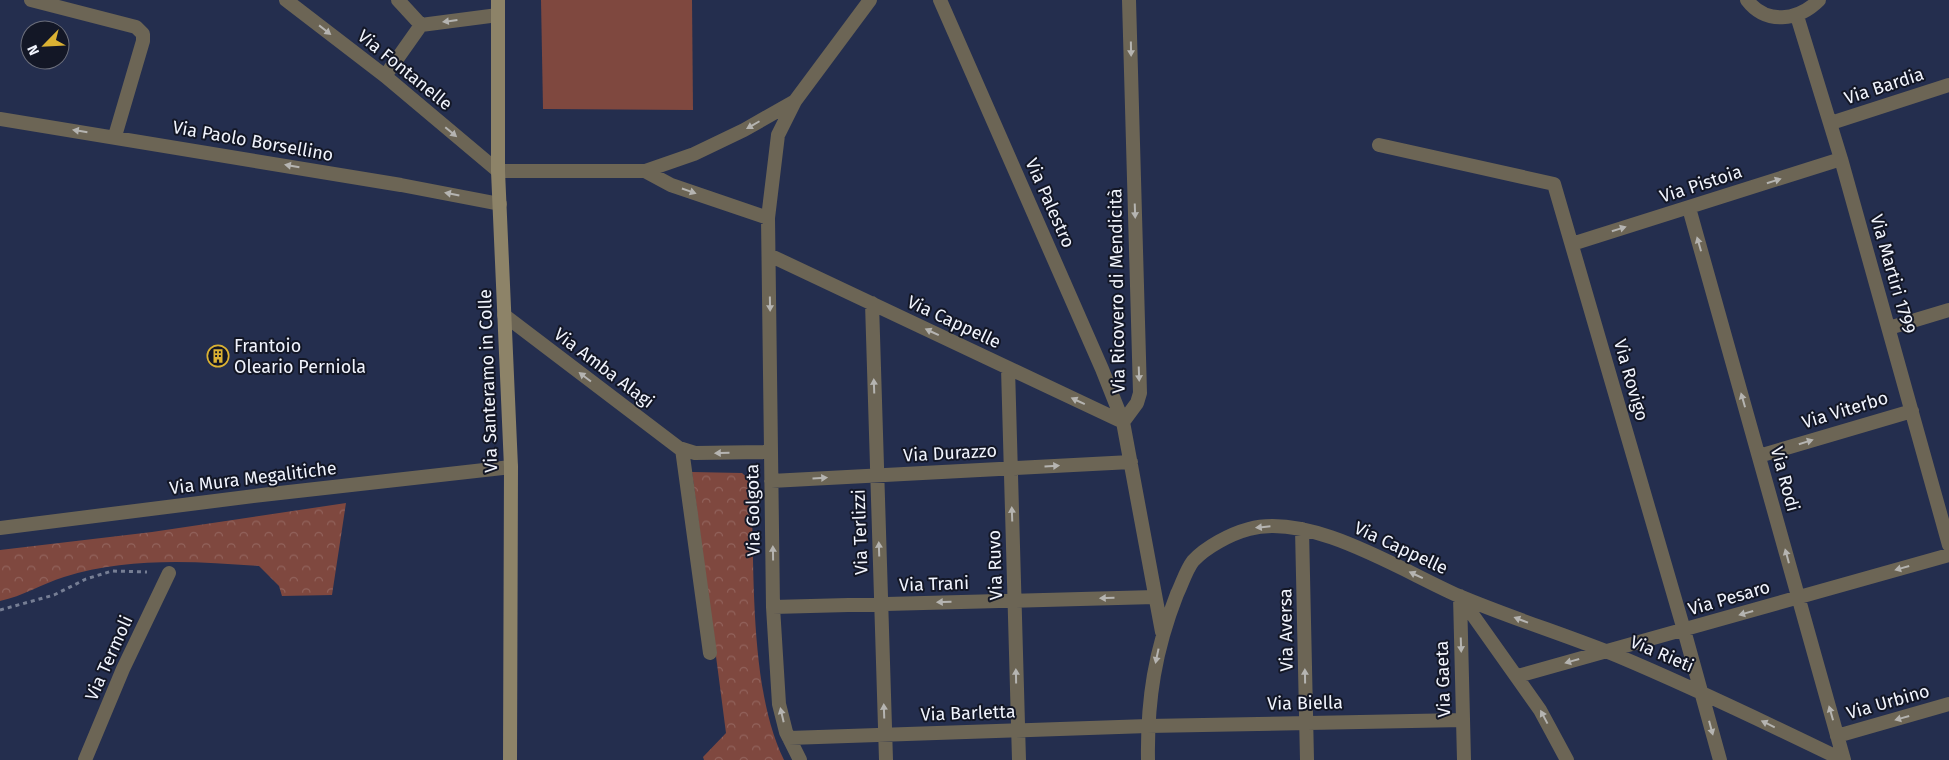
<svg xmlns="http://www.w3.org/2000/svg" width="1949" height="760" font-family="'Fira Sans',sans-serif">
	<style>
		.park { fill: url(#park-crowns) }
		.pitch { fill: #7f483f }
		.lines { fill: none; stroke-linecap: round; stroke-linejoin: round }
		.path { stroke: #767e94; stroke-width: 3; stroke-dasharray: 4 4; stroke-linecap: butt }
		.minor { stroke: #6c6555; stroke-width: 14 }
		.tertiary { stroke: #6c6555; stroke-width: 14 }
		.secondary { stroke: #8d8368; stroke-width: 14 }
		.oneway { fill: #b5b4b1 }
		.labels { text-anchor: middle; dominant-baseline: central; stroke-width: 4; stroke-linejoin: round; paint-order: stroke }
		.street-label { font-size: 18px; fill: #f1f4fd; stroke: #131726 }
		.poi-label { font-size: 18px; fill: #f1f4fd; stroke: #131726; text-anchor: start }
	</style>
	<defs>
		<pattern id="park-crowns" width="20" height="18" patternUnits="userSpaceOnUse" patternTransform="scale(1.25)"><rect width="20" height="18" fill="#7f483f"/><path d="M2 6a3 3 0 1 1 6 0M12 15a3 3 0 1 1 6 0" fill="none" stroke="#92635c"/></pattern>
	</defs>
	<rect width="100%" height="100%" fill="#242e4e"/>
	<path class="park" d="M692,472l50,1 9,8c4,82 -3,206 33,279h-80l-1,-3 23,-24z
		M346,503l-14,92 -50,1 -3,-10 -20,-20c-65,-5 -132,-9 -195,11 -22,7 -41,19 -64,24v-51l152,-18z"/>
	<path class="pitch" d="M541,0h151l1,110 -150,-1z"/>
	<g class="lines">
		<path class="path" d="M0,610l54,-15 32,-16 26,-8 35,1"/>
		<path class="minor" d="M31,0l105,27 7,7v7l-28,95
			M286,0l99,76 113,95h147l49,-17 50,-24 51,-29
			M398,0l23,25
			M940,0l162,369 21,53 39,210
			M1747,0c19,25 51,21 72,0
			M1797,16l44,143 108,386
			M385,76l36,-51 77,-10
			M0,119l401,66 99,19
			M1831,123l118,-38
			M1379,145l175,39 130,446 36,130
			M645,171l26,14 97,33
			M1689,208l155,552
			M1572,244l269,-85
			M769,255l354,167
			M872,303l14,457
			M504,315l175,133 16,5 76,-1
			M1889,328l60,-18
			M1008,368l11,392
			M1123,422l14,-19 3,-10 -11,-393
			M682,449l28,204
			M1759,456l153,-45
			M771,481l360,-19
			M1302,529l5,231
			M1460,596l4,164
			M1460,597l80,113 27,50
			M773,607l382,-10
			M1518,676l431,-121
			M1837,736l112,-32
			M789,738l359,-12 315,-6
			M85,760l38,-91 46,-96
			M800,760l-14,-28 -7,-28 -6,-97 -5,-389 10,-83 17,-34 75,-101
			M1148,760c-1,-60 7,-110 29,-166 5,-10 9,-24 16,-33 13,-14 37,-27 56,-32 62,-17 153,42 210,67 52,22 107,39 159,60 76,32 151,68 225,104"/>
		<path class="tertiary" d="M0,528l262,-33 249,-28"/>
		<path class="secondary" d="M498,0v171l13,296 -1,293"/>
	</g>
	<defs><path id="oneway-solid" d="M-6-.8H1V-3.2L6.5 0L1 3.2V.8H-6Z" transform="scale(1.25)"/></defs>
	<g class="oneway">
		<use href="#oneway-solid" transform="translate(450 21) rotate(173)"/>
		<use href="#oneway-solid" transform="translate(325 30) rotate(38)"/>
		<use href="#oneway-solid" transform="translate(1131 49) rotate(89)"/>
		<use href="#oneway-solid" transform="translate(753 125) rotate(150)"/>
		<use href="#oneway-solid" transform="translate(80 131) rotate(-171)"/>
		<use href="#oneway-solid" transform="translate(451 132) rotate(40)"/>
		<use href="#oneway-solid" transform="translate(292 166) rotate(-170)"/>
		<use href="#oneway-solid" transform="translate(1774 181) rotate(-18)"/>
		<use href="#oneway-solid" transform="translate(689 191) rotate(19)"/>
		<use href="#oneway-solid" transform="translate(452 194) rotate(-169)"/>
		<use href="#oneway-solid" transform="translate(1135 211) rotate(88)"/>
		<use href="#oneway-solid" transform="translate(1619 229) rotate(-17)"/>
		<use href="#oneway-solid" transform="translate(1699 244) rotate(-106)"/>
		<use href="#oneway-solid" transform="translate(770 304) rotate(89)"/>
		<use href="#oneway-solid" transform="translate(932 332) rotate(-155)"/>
		<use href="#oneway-solid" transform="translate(1139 374) rotate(88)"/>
		<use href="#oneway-solid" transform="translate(585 377) rotate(-143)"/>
		<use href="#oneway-solid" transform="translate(874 386) rotate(-92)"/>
		<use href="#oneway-solid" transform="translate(1743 400) rotate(-106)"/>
		<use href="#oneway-solid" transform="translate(1078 401) rotate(-155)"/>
		<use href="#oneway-solid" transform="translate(1806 442) rotate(-17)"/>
		<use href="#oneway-solid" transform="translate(722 453) rotate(179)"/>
		<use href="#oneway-solid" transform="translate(1052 466) rotate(-3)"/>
		<use href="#oneway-solid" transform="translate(820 478) rotate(-3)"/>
		<use href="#oneway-solid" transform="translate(1012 514) rotate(-92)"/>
		<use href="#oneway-solid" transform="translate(1263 527) rotate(174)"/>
		<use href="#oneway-solid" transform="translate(879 549) rotate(-92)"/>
		<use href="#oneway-solid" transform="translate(773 553) rotate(-91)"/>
		<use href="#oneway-solid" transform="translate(1787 556) rotate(-105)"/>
		<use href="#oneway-solid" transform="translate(1902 568) rotate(164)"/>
		<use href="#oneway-solid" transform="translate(1416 575) rotate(-155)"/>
		<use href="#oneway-solid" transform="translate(1107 598) rotate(179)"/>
		<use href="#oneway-solid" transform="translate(944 602) rotate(178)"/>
		<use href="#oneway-solid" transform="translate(1746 613) rotate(164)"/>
		<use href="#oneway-solid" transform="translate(1521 620) rotate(-159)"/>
		<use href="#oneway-solid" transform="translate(1461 645) rotate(88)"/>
		<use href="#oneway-solid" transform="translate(1157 656) rotate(102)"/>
		<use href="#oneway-solid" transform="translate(1572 661) rotate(164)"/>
		<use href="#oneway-solid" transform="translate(1016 676) rotate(-91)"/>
		<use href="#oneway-solid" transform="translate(1305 676) rotate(-91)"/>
		<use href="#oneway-solid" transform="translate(884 711) rotate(-92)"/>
		<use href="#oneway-solid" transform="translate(1831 713) rotate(-106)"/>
		<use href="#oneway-solid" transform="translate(782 715) rotate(-103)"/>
		<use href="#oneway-solid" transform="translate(1544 717) rotate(-118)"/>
		<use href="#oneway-solid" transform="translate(1902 718) rotate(164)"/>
		<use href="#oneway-solid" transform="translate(1768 724) rotate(-154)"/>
		<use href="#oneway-solid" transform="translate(1711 728) rotate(75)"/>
	</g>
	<defs>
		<g id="building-ring" transform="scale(1.125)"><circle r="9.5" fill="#131726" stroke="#dbb233" stroke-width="1.5"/><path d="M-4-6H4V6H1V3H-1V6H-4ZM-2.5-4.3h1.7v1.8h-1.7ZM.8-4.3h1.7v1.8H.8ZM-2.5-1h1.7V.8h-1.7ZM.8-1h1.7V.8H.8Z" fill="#dbb233"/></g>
	</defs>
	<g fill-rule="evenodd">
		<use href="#building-ring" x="218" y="356"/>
	</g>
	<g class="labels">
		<g class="street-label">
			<text transform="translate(405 70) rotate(39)">Via Fontanelle</text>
			<text transform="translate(1884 86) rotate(-18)">Via Bardia</text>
			<text transform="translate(253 141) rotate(10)">Via Paolo Borsellino</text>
			<text transform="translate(1701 184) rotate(-18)">Via Pistoia</text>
			<text transform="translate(1050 203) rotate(66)">Via Palestro</text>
			<text transform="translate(1893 274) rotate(74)">Via Martiri 1799</text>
			<text transform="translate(1117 291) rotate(-91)">Via Ricovero di Mendicità</text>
			<text transform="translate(954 322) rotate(25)">Via Cappelle</text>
			<text transform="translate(604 368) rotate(37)">Via Amba Alagi</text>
			<text transform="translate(1631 380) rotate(74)">Via Rovigo</text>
			<text transform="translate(488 381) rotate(-92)">Via Santeramo in Colle</text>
			<text transform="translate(1845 410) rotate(-17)">Via Viterbo</text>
			<text transform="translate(950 453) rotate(-3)">Via Durazzo</text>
			<text transform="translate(253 478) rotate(-7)">Via Mura Megalitiche</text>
			<text transform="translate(1785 479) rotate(75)">Via Rodi</text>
			<text transform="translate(753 510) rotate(-91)">Via Golgota</text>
			<text transform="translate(860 532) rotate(-92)">Via Terlizzi</text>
			<text transform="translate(1401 548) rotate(25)">Via Cappelle</text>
			<text transform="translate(995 565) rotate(-92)">Via Ruvo</text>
			<text transform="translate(934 584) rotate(-2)">Via Trani</text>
			<text transform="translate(1729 598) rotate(-16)">Via Pesaro</text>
			<text transform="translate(1286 630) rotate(-91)">Via Aversa</text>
			<text transform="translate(1662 654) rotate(23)">Via Rieti</text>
			<text transform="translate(109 658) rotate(-66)">Via Termoli</text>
			<text transform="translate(1443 679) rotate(-92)">Via Gaeta</text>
			<text transform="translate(1888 702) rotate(-16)">Via Urbino</text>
			<text transform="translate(1305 703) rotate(-1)">Via Biella</text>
			<text transform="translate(968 713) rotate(-2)">Via Barletta</text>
		</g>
		<g class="poi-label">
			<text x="234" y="346">Frantoio<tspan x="234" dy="21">Oleario Perniola</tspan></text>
		</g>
	</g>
	<g transform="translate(45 45) rotate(246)"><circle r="24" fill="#131726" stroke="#6c6f7c"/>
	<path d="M0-4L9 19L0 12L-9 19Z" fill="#dbb233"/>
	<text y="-8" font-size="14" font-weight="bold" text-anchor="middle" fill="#f1f4fd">N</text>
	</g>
</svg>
